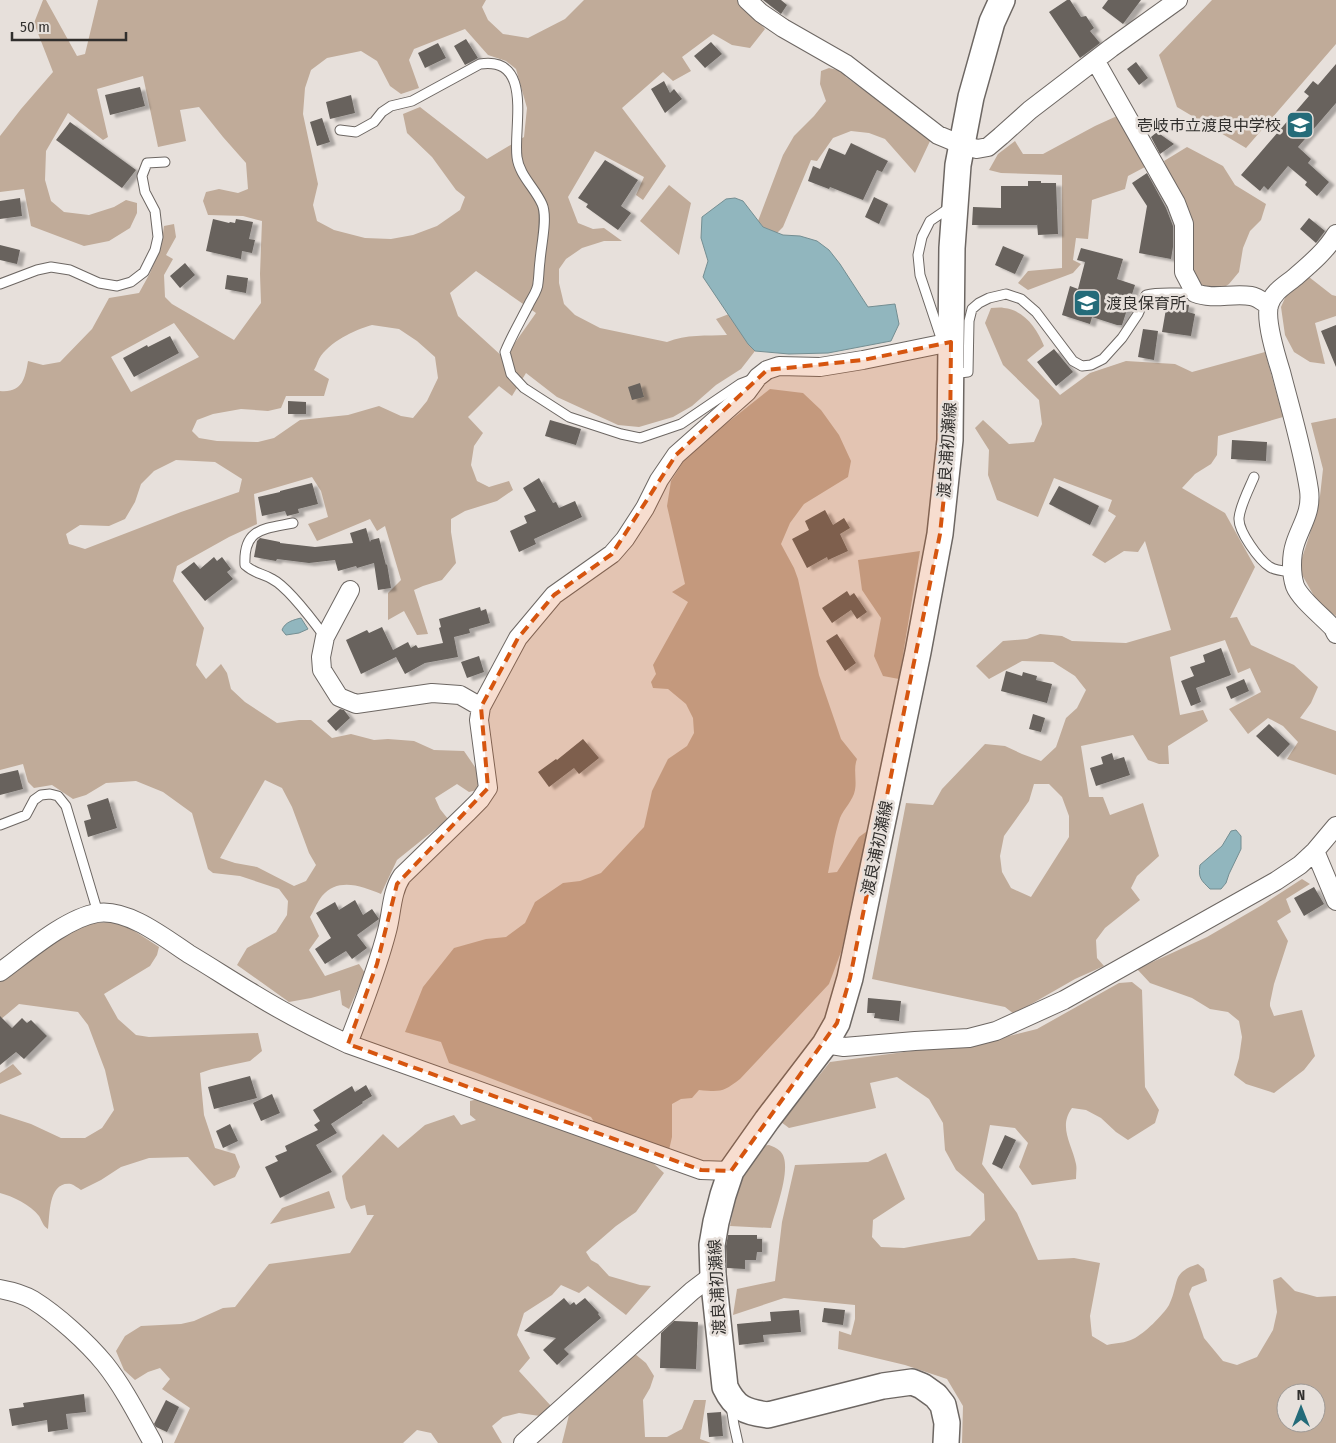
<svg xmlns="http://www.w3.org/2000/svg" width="1336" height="1443" font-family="'Fira Sans Condensed','Noto Sans JP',sans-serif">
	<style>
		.green { fill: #c0ab99; fill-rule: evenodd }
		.water { fill: #91b6be; stroke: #748e92 }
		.building { fill: #67625d; filter: url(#shadow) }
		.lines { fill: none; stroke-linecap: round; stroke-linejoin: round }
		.service-casing { stroke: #6d6763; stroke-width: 11 }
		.minor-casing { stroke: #6d6763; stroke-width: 20 }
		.secondary-casing { stroke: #6d6763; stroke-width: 28 }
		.service { stroke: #fff; stroke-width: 9 }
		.minor { stroke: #fff; stroke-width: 18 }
		.secondary { stroke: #fff; stroke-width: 25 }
		.marked { fill: #d6550f; fill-opacity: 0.2; stroke: #d6550f; stroke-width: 4; stroke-dasharray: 10 6; stroke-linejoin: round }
		.labels { text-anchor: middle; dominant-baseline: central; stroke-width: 5; stroke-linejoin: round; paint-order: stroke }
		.poi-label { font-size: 16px; fill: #312f2d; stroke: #e7e0db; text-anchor: end }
		.street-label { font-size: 16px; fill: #312f2d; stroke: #e7e0db }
	</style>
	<defs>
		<filter id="shadow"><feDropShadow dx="5.5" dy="3" stdDeviation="1" flood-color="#0004"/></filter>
	</defs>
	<rect width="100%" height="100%" fill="#e7e0db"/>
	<path class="green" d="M43,0h3l31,56 8,-2 13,-54h388l-4,7 6,13 15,14 25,4 37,-19 19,-19h155l26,29 -15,19 -18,-3 -19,-11 -31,23 9,14 -18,10 -10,-9 -41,36 44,58 -23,34 -7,-5 8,-18 -49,-26 -27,46 10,26 15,6 11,-1 18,13h-18l-22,7 -16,11 -7,10v14l5,21 11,11 25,13 67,14c19,-8 40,-6 60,-7l-11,-16 13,-5 19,30 7,7 -14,18 -25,16 -24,21 -19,11 -34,10 -21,-2 -61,-28 -31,-24 -14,23 -13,-10 -31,31 15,16 -9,13 -3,19 6,16 12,6 20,-6 4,9 -16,11 -32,10 -14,8v13l5,31 -14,17 -19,6 -9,4 14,44 -11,1 -13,-24 -16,9v-27l13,-13 -16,-54 -8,5 -7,-12 -53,22 -9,-17 20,-7 -7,-26 -9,-14 -58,17 3,30 -28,13 -52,29 -4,15 31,47 -8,37 10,14 15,-15 6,9 4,16 14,13 32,21 22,-3h12l21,18 19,-4 23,6 14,-1 26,2 20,9 30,1 11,16 5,12 -3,11 -8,2 -12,-8 -22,14 5,11 8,10 -51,41 -16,34c-19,-8 -43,-17 -59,2 -5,6 -8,15 -12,21l9,19 -10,14 16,26 34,-12 6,9 -16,36 -7,-4 -2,-15 -29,8 -22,4 -52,-37 10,-17 29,-16 11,-17 1,-14 -9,-12 -39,-13 -27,-3 -5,-4 -16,-56 -29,-21 -27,-11 -30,2 -20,12 -13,4 -21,-14 -18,3 -6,-6 -5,-18 -23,6v-379c22,2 25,-12 28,-30l15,4 17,-3 32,-33 17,-31 30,-5 11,-20 11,-26 3,-21 10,-2 2,13 -10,18 7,4 -9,16 1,22 7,7 62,36 27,-37 -1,-29 2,-53 -19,-5 -35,-1 -5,-14 3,-9 13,-3 19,4 10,-4 -2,-26 -23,-26 -24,-30 -19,3 6,31 -28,6 -15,-71 -46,13 11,48 -5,3 -35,-27 -22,38 -1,29 6,21 13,11 25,3 25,-8 12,-7 11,3v10l-7,15 -21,13 -25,5 -53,-20 -7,-37 -24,3v-56l21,-27 32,-37 -19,-49zM465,29l23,26 18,6 10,8 11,39 -3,29 -37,22 -67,-52 -17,7 4,19 25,24 24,33 9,7 -5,13 -23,16 -24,9 -22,4 -26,-1 -31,-8 -17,-9 -4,-16 5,-21 -15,-70 2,-26 6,-18 16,-12 34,-7 16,10 13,25 11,8 18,-6 -10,-28 5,-11zM476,271l60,42 -32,45 -46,-42 -8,-23zM174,323l25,34 -68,35 -20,-35zM372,325l27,4 18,12 18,16 3,21 -11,23 -14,17 -12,-2 -22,-10 -31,9 -48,5 -26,18 -16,4 -41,-1 -18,-3 -7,-7 5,-11 16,-6 28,-5 27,2 13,-3 5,-12h38l5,-17 -15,-9c2,-3 3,-7 5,-11 10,-17 35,-29 53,-34zM176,460l39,2 27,17 -3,13 -58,20 -96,37 -16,-5 -3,-10 14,-9 29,1 16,-7 10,-17 6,-18 13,-13zM265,780l17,8 10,19 17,46 7,12 -10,16 -12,5 -37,-19 -22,-4 -15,-5z
		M1212,0h124v44l-90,104 -69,-41 -18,-52z
		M829,68l13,3 4,6 85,62 -16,34 -30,-34 -16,-6 -18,-2 -18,7 -16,23 -6,-1 -28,67 -6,6 -14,-6 -5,-6 25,-66 11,-19 20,-20 12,-15 -6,-17 1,-13z
		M1117,116l28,51 -17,9 -3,13 -33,11 -4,39 -12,-1 -3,22 8,4 -8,9 -45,17 -10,-7 10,-12 34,-3v-93l-61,-2 -12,-3 9,-16 17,-13 8,13h20l52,-28z
		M1187,147l36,19 12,19 31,19 -5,16 -11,11 -7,17 -4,24 -10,12 -12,8 -15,-2 -8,-11 -10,-73 -20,-45z
		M669,185l22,18 -12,52 -39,-34z
		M1309,277l23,18 4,1v20l-21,7 10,41 -15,-2 -16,-10 -9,-17 -4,-28 7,-16z
		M991,308c4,0 9,-1 13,0 20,2 33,20 40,38l-17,14 33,35 30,-22 36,-12 49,3 17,8 73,-20 18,65 -65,19 -1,19 -6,9 -16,10 -13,14 43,25 30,54 -25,51 7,-1 14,28 43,20 24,22 -7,16 -11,15 36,13v44l-49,-16 11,-17 -15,-16 -15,-8 -20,16 -19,-25 32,-17 -11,-24 -12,5 -13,-33 -55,17 10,58 23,-5 5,11 -40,25 1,18h-10l-11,-4 -15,-25 -52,11 8,51h14l7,18 33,-12 16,53 -22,20 -6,12 9,12 -35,28 -9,12 1,18 7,8 -29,13 -61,35 -9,-7 -133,-28 34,-176 27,2 9,-16 43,-45 20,2 17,8 19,7 15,-14 10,-29 11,-10 9,-18 -11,-14 -22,-14 -31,-1 -33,18 -13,-13 27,-25 24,-2 13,-5 22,2 10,5 54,2 45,-13 -26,-89 -7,11 -14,-1 -19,12 -13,-8 24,-39 -8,-5 4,-11 -58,-22 -16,39 -41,-17 -9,-25 1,-25 -14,-22 8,-8 26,24 25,-2 8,-18 -3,-24 -36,-35 -18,-42zM1034,784h15l13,13 7,19v21l-38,60 -20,-9 -9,-16 -2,-16 4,-20 25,-35z
		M770,389l33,4 18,17 18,25 12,26 -3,16 -44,27 -14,19 -9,21 13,24 4,11 21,96 22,64 16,20c-4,10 0,20 -2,31 -2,11 -11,18 -15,28 -6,18 -8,36 -12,55l9,-1 22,-35 11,-8 -29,123 -12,32 -89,95c-17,13 -19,13 -41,11l-7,8 -11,1 -9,5v33l-3,13 -73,-25 -5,-8 -114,-44 -28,-10 -8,-21 -36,-10 18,-45 31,-39 32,-9 20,-2 19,-14 10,-21 28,-19 17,-2 21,-8 43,-46 8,-36 16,-32 19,-13 7,-13 -1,-15 -7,-14 -18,-15 -15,-1 -2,-6 5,-8 -3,-9 35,-63 -16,-10 13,-8 -18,-78 4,-25 12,-19 15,-16z
		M1336,418v198l-18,-13 -17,-30 1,-15 14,-43 4,-19 3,-27 -12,-46z
		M920,551l-21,128 -16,-3 -9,-20 7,-38 -19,-28 -4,-30z
		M1302,879l8,5 -24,15 5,13 -14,9 11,20 -14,43 -4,19v3l4,10 28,-6 13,46 -11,14 -30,23 -28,-9 -12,-9 5,-17 3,-21 -3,-16 -11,-9 -18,-3 -18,-11 -42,-15 -13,-14 70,-32 55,-32z
		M114,922l19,8 26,17 -2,8 -7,11 -46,28 14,25 18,16 13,2 109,-4 4,18 -12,10 -38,8 -12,4 4,42 11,33 20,6 5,13 -5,10 -21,9 -26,-29 -39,1 -28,9 -20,13 -20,10c-3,-2 -7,-5 -10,-6 -23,-3 -21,31 -23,45 -5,-3 -6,-8 -9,-13 -8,-11 -27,-20 -39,-23v-79l31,10 30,14h24l17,-10 12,-18 -9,-40 -17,-45 -10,-13 -59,-8 -19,16v-39l72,-50 21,-8z
		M1132,982l10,8 3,97 14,23 -4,13 -27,17 -12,-8 -15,-14 -15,-8 -14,-2c-14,19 0,36 4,56 1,4 0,10 0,15l-44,6 -13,-18 9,-24 -13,-15 -25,-3 -8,39 35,49 21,47 36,-2 26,5 -10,53 2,20 15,9c8,-2 19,-2 26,-6 11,-5 30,-24 36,-34 11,-22 1,-32 29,-41l6,5 3,12 -15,6 -3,7 15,44 19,23 14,4 20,-8 16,-27 4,-18 -4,-32 8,-3 14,14 22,6 19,-1v147h-374l1,-37 -16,-27 -42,-14 -67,-16 1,-18 12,4 4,-16v-14l-71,-7 -51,17 4,-26 38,-8 7,-59 13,-57 73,-3 18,-9 19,46 -32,21 -1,17 9,10 23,1 66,-12 15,-16 -1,-26 -28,-24 -11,-20 -2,-27 -14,-24 -32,-22 -27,6 6,25 -87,20 -8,-6 49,-60 163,-22 44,-11 82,-46zM1286,1393h30v30h-30z
		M13,1064l9,10 -22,10v-11z
		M478,1099l174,63 12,11 -28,39 -20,14 -30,26 5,8 7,4 11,12 31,9 11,1 -25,29 -38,-29 -9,7 -18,-8 -9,10 -28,18 -7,22 13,23 -11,13 32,35 -11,10 -21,-3 -16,4 -11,9 10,17h-64l-7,-10 -14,-3 -14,13h-229l16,-35 -28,-19 8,-10 -10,-11 -12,4 -13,8 -11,-10 -8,-19 9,-15 16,-10 40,-2 13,-3 29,-13 12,-1 34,-43 81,-11 24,-38h-7l-2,-10 -14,4 -5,-10 -4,-23 41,-42 15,14 27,-23 29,-10 7,10 15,-5 -6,-5v-14z
		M769,1145c3,1 8,3 11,6 14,13 -5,60 -9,77l-41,-2 9,-45 19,-35z
		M329,1191l6,17 -65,16 12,-16z
		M635,1354l11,9 8,13 -4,12 -7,12 2,37h22l15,-8 12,-29h12l-6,39 11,4h-149l7,-28z"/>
	<path class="water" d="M735,198l8,3 20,26 20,8 17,1 17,5 12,9 11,14 28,43 27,-3 4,20 -8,17 -63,12 -39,1 -34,-3 -7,-7 -45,-67 5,-16 -7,-23 1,-21 24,-18z
		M301,618l7,11 -9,4 -13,2 -4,-5c3,-8 11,-10 19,-12z
		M1236,830l5,6v13l-12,25 -3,9 -5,6h-11c-9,-9 -12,-11 -10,-24l22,-19 9,-15z"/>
	<path class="building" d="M763,0h18l6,5 -6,9z
		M1067,0h3l11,17 5,-1 8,12 -4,3 10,12 -20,15 -31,-46z
		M1108,0h33l-18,24 -21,-16z
		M466,39l12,19 -13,7 -11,-19z
		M711,42l11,12 -17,14 -11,-12z
		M438,43l8,15 -21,10 -7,-15z
		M1136,62l12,16 -9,7 -12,-16z
		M1336,64v39l-38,44 13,12 -3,4 21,19 -12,14 -12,-11 2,-3 -19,-16 -20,24 -4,-4 -4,5 -19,-16 68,-79 -5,-4 9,-11 5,4z
		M664,81l6,12 4,-4 8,10 -17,14 -14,-24z
		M140,87l5,19 -35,9 -5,-20z
		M351,95l4,18 -25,6 -4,-17z
		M322,118l8,24 -13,4 -7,-24z
		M70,122l66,48 -14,18 -66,-48z
		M1157,132l17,12 -14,10 -9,-17z
		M851,143l37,18 -6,11 -5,-2 -14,30 -33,-13 -1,2 -21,-8 5,-15 7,3 9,-21 16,7z
		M605,160l33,20 -17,26 10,7 -13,17 -32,-23 2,-3 -10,-6z
		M1147,173l19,35 7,18v21l-2,12 -32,-6 8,-47 -15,-23z
		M1028,181h13v2h15l2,51 -20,1 -1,-12v2h-65l1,-18 28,1v-22h27z
		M874,197l14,7 -9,20 -14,-7z
		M20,198l2,18 -22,3v-18z
		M1309,218l16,13 -9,12 -16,-14z
		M213,219l16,4 1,-1 5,1 1,-4 17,3 -4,17 6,1 -3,13 -10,-2 -1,8 -35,-8z
		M0,245l20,5 -3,14 -17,-4z
		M1003,246l21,9 -9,19 -20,-9z
		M1081,248l42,11 -6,20 18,6 -13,40h-5l-25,-8 -2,7 -28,-9 8,-29 8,3 7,-27 -8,-2z
		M185,263l10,12 -15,13 -10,-12z
		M227,275l21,3 -2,15 -21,-4z
		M1174,302l15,3 -1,7 7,2 -4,22 -29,-4 4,-23 6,1z
		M1336,325v42l-15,-36z
		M1143,329l15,2 -4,29 -16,-3z
		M170,336l9,17 -45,24 -11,-19 24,-13 1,2z
		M1054,349l19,23 -17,14 -19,-24z
		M640,383l4,14 -12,3 -4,-13z
		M288,401l18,1v12h-18z
		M550,420l31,9 -5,16 -31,-9z
		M1232,440l35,2 -1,19 -35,-2z
		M539,478l14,25 3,-1 3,6 16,-7 7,16 -48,22 2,5 -17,8 -9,-21 17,-8 -3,-7 12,-5 -13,-23z
		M312,483l6,21 -20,5 1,4 -12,3 -2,-5 -23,5 -4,-19 22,-5v-1z
		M1059,486l40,20 -9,19 -41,-21z
		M825,510l8,15 11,-7 6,10 -10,6 8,17 -20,9 -1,-3 -20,11 -15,-29 17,-9 -4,-9z
		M366,528l4,14 1,-2 8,-2 7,27 1,-1 4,24 -13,2 -4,-27 -17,5 -1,-2 -18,5 -3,-11 -26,3 -32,-4 -1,2 -22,-4 3,-16 3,-3 20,4v1l35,4 38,-4 -3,-10z
		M214,557l3,4 5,-4 9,12 -4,3 6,7 -28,22 -24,-29 13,-10 6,7z
		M847,591l3,5 4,-3 13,19 -10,7 -6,-9 -19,13 -10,-15z
		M480,607l1,4 5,-2 4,14 -21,6 1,4 -16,4 4,20 -33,6 -20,11 -9,-17 -35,17 -15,-34 21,-10 2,3 13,-6 11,23 15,-8 3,6 5,-3 2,3 25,-5 -4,-15 2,-1 -2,-8z
		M837,634l19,29 -11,8 -19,-30z
		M1221,648l10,27 -35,13 5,14 -10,4 -10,-25 13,-5 -4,-9 15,-5 -2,-7z
		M479,656l5,16 -17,6 -6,-16z
		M1006,671l16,5 1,-4 14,4 -1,4 16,4 -5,19 -46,-12z
		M1244,679l5,12 -18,8 -5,-12z
		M340,709l4,1 6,8 -14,13 -9,-10z
		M1033,714l12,4 -4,14 -12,-3z
		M1269,724l21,20 -12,13 -22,-21z
		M583,739l16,19 -20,16 -5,-6 -25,19 -11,-15 18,-13 1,1z
		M1112,753l2,7 10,-3 6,18 -34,11 -6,-18 13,-4 -2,-7z
		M18,770l5,19 -23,6v-21z
		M108,798l9,30 -29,9 -4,-16 7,-2 -4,-14z
		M1314,887l10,17 -20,12 -10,-18z
		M355,900l8,15 9,-6 7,10 -22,16 10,13 -15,11 -6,-8 -21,13 -10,-15 16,-11 -15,-25 19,-11 4,8z
		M868,998l33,3 -2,20 -25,-3 1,-5h-8z
		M0,1016l12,12 10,-10 5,5 4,-3 16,16 -23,23 -8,-7 -16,13z
		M250,1076l7,22 -43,11 -6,-22z
		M366,1085l6,11 -10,6 1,1 -32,21 6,9 -21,12 16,27 -52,26 -15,-31 13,-6 -3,-5 12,-5 -2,-5 33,-16 -4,-5 6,-4 -7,-11 39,-24 3,6z
		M272,1094l8,19 -19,8 -8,-18z
		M230,1124l8,17 -15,7 -7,-17z
		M1005,1135l11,5 -14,29 -10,-5z
		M728,1235h29v4h5v13h-5l-1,8h-11v9l-18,-1 -1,-22z
		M564,1298l6,7 4,-3 2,3 9,-7 14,15 -1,1 3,4 -37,31 5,5 -12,11 -14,-15 13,-12 -32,-7z
		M824,1308l21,2 -2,15 -21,-3z
		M799,1310l2,22 -38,3 1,7 -25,3 -2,-21 34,-3 -1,-9z
		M674,1321l24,1 -2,47 -36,-1 1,-35z
		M84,1394l2,18 -20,2 2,15 -20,3 -1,-12 -35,6 -3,-17 15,-2 -1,-4z
		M166,1400l13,7 -12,25 -11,-5 -2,-3z
		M721,1412l2,24 -14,1 -2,-24z"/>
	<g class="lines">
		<g class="service-casing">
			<path id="service" d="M340,130l16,2 18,-10 8,-10 9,-6 21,-5 68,-37c54,-8 33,64 37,93 2,18 18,31 25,47 6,13 -1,42 -2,57 -1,7 -1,15 -2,22 0,7 -6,15 -9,21 -8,16 -17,31 -24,48l6,22 13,14 45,29 52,17 19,4 41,-14 59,-40 13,-5
				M0,284l37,-14 14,-3 19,3 29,13 18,3 14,-4 13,-10 11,-22 3,-13 -3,-26 -10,-19 -3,-16 5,-13 18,-1
				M942,341l-22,-66 -2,-20 4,-18 8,-16 22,-15
				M952,374l16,-2 1,-51 3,-12 7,-6 10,-5 17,-4 15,5 15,13 37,49 9,5 9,-1 12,-6 19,-21 16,-24 8,-19c15,-4 33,-1 49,-2
				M1254,477c-5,12 -14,29 -15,41 -1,13 20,42 31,49 6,4 15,4 23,5
				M293,523c-29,6 -50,5 -48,42 10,9 17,8 27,14 16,8 42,43 53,58
				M0,825l26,-10 8,-15 7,-5 9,-1 8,2 8,10 32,107
				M731,1406l3,19 4,18"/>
		</g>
		<g class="minor-casing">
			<path id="minor" d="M747,0l14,13 22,15 63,36 92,71 24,10 15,4 11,-2 13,-11 29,-26 81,-62 67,-48
				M1095,60l81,143 8,21v48l11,21c18,7 37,0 56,3 7,1 12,6 18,10
				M1336,234c-10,17 -27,31 -42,44 -10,8 -21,14 -25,27 -4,16 7,51 12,67 10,39 22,78 28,118 3,22 -8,35 -14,54 -4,12 -4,30 0,42 5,13 28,31 38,42l3,6
				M350,590l-25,47 -4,20 1,13 17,27 17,7 76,-11 28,2 21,12
				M1315,851l21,50
				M0,972c26,-19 66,-54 97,-59 30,-5 68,25 92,41 22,13 43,27 65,40 31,19 62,35 94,50l353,126 30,1
				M348,1044c14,-37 29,-74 39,-113 5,-18 4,-39 15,-55l66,-64 12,-12 8,-12 -9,-68 2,-13 37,-69 36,-43 58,-41 13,-15 20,-31 14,-28 17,-25 71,-63 11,-15 9,-7 12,-4 41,1 43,-7 88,-18
				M825,1044l19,3 71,-6 54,-3 27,-7 68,-31 212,-119 24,-16 15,-14 21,-25
				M0,1289c11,2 23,5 33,11 24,15 54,42 72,64 19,24 33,52 48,79
				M523,1443l169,-152 21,-16"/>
		</g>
		<g class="secondary-casing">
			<path id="secondary" d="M946,1443l1,-20 -4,-18 -7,-9 -14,-10 -10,-4 -29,4 -115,29c-23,-3 -33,-7 -43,-28l-12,-112 -1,-30 4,-23 7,-27 8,-24 36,-51 58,-76 12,-21 13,-45 68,-326 22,-118 10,-94 2,-192 6,-83 13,-68 9,-32 12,-43 10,-22"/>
		</g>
		<use href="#service" class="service"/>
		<use href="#minor" class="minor"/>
		<use href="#secondary" class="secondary"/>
	</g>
	<path class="marked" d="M951,342l-1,98 -10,94 -90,444 -13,45 -106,148 -30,-1 -353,-126 29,-80 20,-80 91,-96 -7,-81 37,-69 36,-43 58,-41 64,-99 91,-85 96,-10z"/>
	<defs>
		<g id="school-square" transform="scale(1.4375)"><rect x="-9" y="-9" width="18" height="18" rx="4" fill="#246b79" stroke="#e7e0db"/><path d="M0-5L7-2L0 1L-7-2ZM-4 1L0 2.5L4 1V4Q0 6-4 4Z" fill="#fff"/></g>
	</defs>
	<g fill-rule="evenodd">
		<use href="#school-square" x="1300" y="125"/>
		<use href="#school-square" x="1087" y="303"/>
	</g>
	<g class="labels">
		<g class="poi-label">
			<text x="1281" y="125">壱岐市立渡良中学校</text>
			<text x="1106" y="303" text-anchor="start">渡良保育所</text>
		</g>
		<g class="street-label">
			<text transform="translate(947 450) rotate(-86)">渡良浦初瀬線</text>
			<text transform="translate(877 848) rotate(-78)">渡良浦初瀬線</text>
			<text transform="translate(717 1287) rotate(-93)">渡良浦初瀬線</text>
		</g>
	</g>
	<g transform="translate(1301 1408)"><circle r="24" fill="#e7e0db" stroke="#9e9995"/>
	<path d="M0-4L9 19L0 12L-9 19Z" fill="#246b79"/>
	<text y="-8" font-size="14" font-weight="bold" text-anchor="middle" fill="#312f2d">N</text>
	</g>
	<path d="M12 32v8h114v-8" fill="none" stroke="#312f2d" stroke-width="2.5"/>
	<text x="20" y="32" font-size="15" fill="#312f2d" stroke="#e7e0db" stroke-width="4" paint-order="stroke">50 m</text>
</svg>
